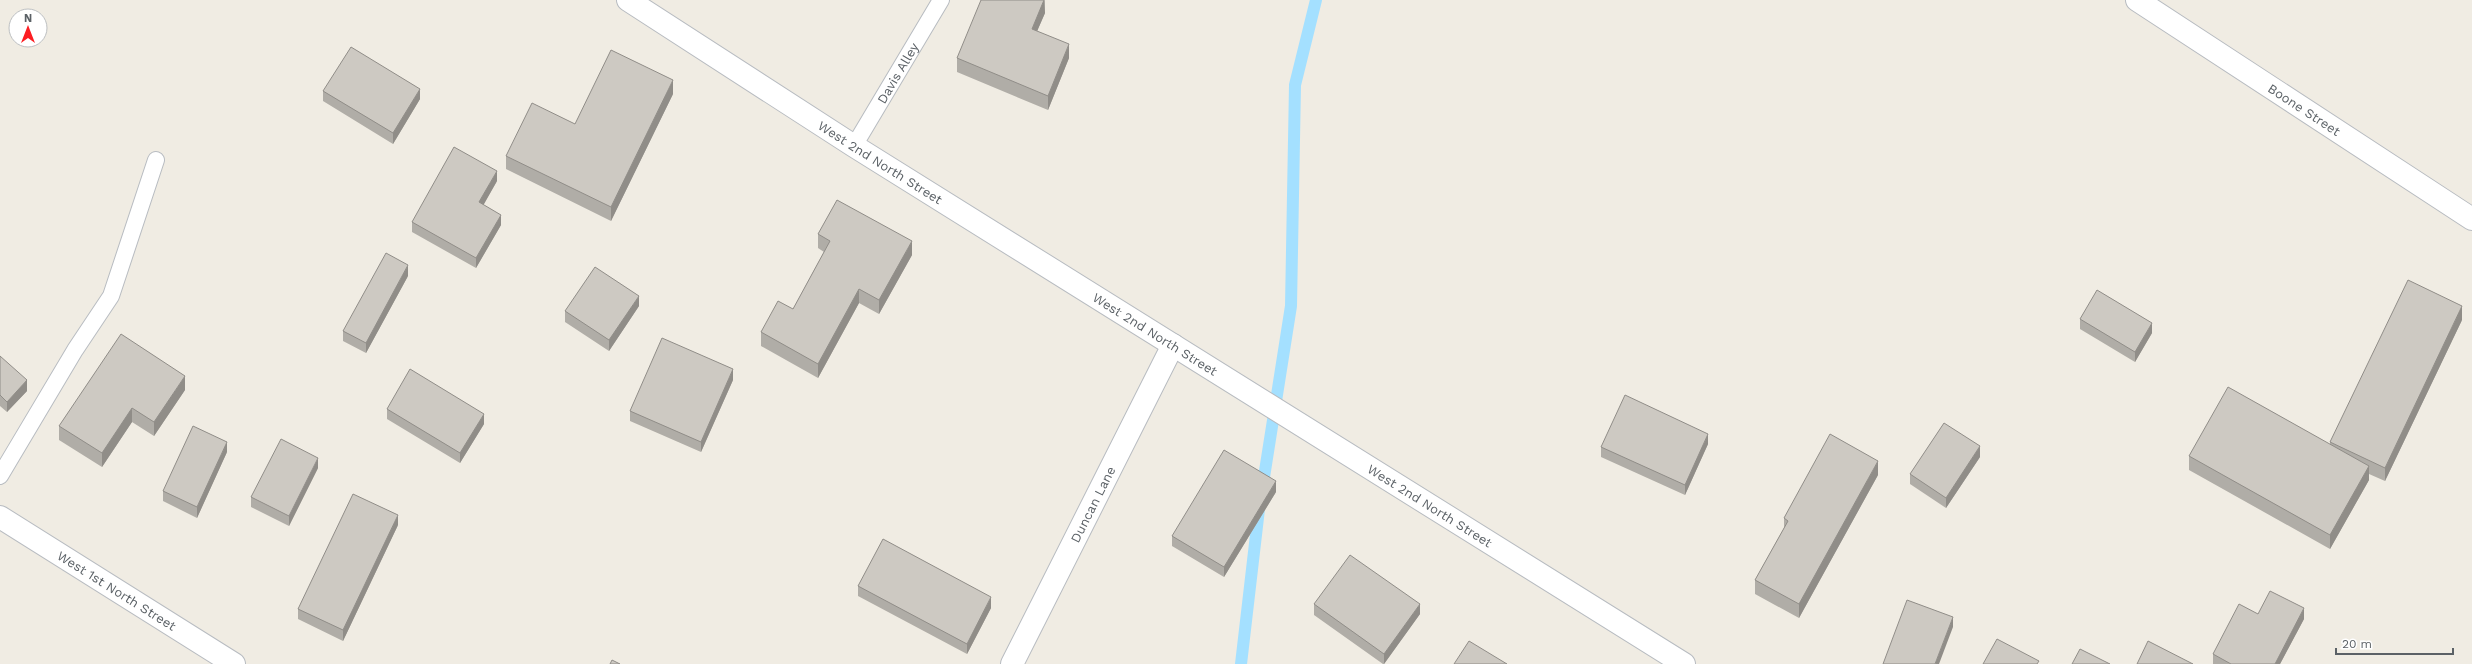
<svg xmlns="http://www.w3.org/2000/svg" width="2472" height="664" font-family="'Work Sans',sans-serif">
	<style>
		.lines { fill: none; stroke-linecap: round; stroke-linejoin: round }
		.stream { stroke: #a4e0ff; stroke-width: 12 }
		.service-casing { stroke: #b8bcc1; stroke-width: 18 }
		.minor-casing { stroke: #b8bcc1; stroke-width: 24 }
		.service { stroke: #fff; stroke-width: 16 }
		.minor { stroke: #fff; stroke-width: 22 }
		.wall { fill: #b0ada7 }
		.shaded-wall { fill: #908d88 }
		.building { fill: #cdc9c2; stroke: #908d88 }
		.labels { text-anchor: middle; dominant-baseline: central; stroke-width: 4; stroke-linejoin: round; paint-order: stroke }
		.street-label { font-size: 13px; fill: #5b6166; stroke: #fff }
	</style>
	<rect width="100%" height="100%" fill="#f0ece3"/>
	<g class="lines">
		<path class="stream" d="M1241,664l18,-155 32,-203 4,-221 21,-85"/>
		<g class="service-casing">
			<g id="service">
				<path id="s1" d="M854,146l87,-146"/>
				<path d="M0,476l75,-126 36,-54 45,-136"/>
			</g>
		</g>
		<g class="minor-casing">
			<g id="minor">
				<path id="s2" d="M628,0l226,146 830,518"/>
				<path id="s3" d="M2137,0l335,219"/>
				<path id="s4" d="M0,517l234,147"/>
				<path id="s5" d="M1012,664l161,-319"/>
			</g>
		</g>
		<use href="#service" class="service"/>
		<use href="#minor" class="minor"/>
	</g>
	<path class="wall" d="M1045,0v13l-8,18 32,27 -21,52 -91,-38v-14z
		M323,91l97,8 -27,45 -70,-43z
		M673,94l-62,127 -105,-52v-13l69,-32z
		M497,181l-14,24 18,20 -25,43 -64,-36v-10z
		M818,234l94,21 -33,59 -20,-11 -41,75 -57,-32v-14l32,-23 31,-57 -6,-4z
		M408,276l-42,77 -23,-12v-10z
		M639,306l-30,45 -44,-29v-11z
		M2080,319l72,14 -17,29 -55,-33z
		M2462,320l-77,161 -16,-7v6l-39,69 -141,-79v-14l141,-12v-2z
		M0,356l27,35 -20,21 -7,-6z
		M733,380l-32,72 -71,-31v-10z
		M185,390l-31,46 -22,-14 -30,45 -43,-27v-14z
		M387,409l97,15 -24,39 -73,-44z
		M1708,444l-23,51 -84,-38v-10z
		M227,452l-30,66 -34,-17v-10z
		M1980,457l-34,51 -36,-24v-10z
		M318,468l-29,58 -38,-19v-10z
		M1878,475l-79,143 -44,-24v-14l29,-52v-10z
		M1276,492l-52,85 -52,-31v-10z
		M398,525l-55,116 -45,-22v-10z
		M858,586l133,22 -24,46 -109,-58z
		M1314,604l106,10 -36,50h-1l-69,-49z
		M2258,614l46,5 -24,45h-67v-10z"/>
	<path class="shaded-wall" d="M1044,0l1,13 -13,30v-14z
		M1069,44v14l-21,52v-14z
		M673,80v14l-62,127v-14z
		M420,89v10l-27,45v-11z
		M497,171v10l-18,32v-11z
		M501,215v10l-25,43v-10z
		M912,241v14l-33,59v-14z
		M408,265v11l-42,77v-10z
		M859,289v14l-41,75v-14z
		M639,296v10l-30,45v-11z
		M2462,306v14l-77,161v-13z
		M2152,323v10l-17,29v-10z
		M733,369v11l-32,72v-10z
		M185,376v14l-31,46v-14z
		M27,380v11l-20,21v-10z
		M132,408v14l-30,45v-14z
		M484,414v10l-24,39v-10z
		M1708,434v10l-23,51v-10z
		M227,442v10l-30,66v-11z
		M1980,446v11l-34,51v-10z
		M318,458v10l-29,58v-10z
		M1878,461v14l-79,143v-14z
		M2369,466v14l-39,69v-14z
		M1276,481v11l-52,85v-10z
		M398,515v10l-55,116v-11z
		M991,597v11l-24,46v-10z
		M1420,604v10l-36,50v-10z
		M2304,608v11l-24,45h-5z
		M1953,617v10l-14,37h-4z"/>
	<path class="building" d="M981,0h63l-12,29 37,15 -21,52 -91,-38z
		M351,47l69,42 -27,44 -70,-42z
		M611,50l62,30 -62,127 -105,-51 26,-53 43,21z
		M454,147l43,24 -18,31 22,13 -25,43 -64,-36z
		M837,200l75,41 -33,59 -20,-11 -41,75 -57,-32 17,-31 15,8 37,-68 -12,-7z
		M386,253l22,12 -42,78 -23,-12z
		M595,267l44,29 -30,44 -44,-29z
		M2408,280l54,26 -77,162 -55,-26z
		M2097,290l55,33 -17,29 -55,-33z
		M121,334l64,42 -31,46 -22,-14 -30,45 -43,-27z
		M662,338l71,31 -32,73 -71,-31z
		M0,356l27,24 -20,22 -7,-7z
		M410,369l74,45 -24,39 -73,-44z
		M2228,387l141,79 -39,69 -141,-79z
		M1625,395l83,39 -23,51 -84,-38z
		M1944,423l36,23 -34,52 -36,-24z
		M193,426l34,16 -30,65 -34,-16z
		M1830,434l48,27 -79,143 -44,-24 33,-59 -4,-3z
		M281,439l37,19 -29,58 -38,-19z
		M1224,450l52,31 -52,86 -52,-31z
		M353,494l45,21 -55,115 -45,-21z
		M883,539l108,58 -24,47 -109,-58z
		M1350,555l70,49 -36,50 -70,-50z
		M2270,591l34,17 -29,56h-44l-18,-10 26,-50 19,10z
		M1907,600l46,17 -18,47h-52z
		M1997,639l42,22 -2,3h-54z
		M1469,641l38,23h-53z
		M2148,641l45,23h-56z
		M2080,649l30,15h-38z
		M612,660l8,4h-10z"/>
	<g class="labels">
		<g class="street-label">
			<text stroke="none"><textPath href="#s1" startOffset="85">Davis Alley</textPath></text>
			<text stroke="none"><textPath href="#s3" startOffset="200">Boone Street</textPath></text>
			<text stroke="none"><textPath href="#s2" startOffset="300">West 2nd North Street</textPath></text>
			<text stroke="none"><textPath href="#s2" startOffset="624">West 2nd North Street</textPath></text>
			<text stroke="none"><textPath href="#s5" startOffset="179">Duncan Lane</textPath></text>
			<text stroke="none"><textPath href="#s2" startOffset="948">West 2nd North Street</textPath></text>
			<text stroke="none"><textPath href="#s4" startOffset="138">West 1st North Street</textPath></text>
		</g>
	</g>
	<g transform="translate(28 28)"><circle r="19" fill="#ffffff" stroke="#bdc0c2"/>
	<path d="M0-3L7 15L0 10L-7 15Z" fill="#fc1d22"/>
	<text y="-6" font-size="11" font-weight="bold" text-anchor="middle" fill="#5b6166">N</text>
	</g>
	<path d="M2336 648v6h117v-6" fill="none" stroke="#5b6166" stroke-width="2"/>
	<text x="2342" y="648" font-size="12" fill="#5b6166" stroke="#ffffff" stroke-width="3" paint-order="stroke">20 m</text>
</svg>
